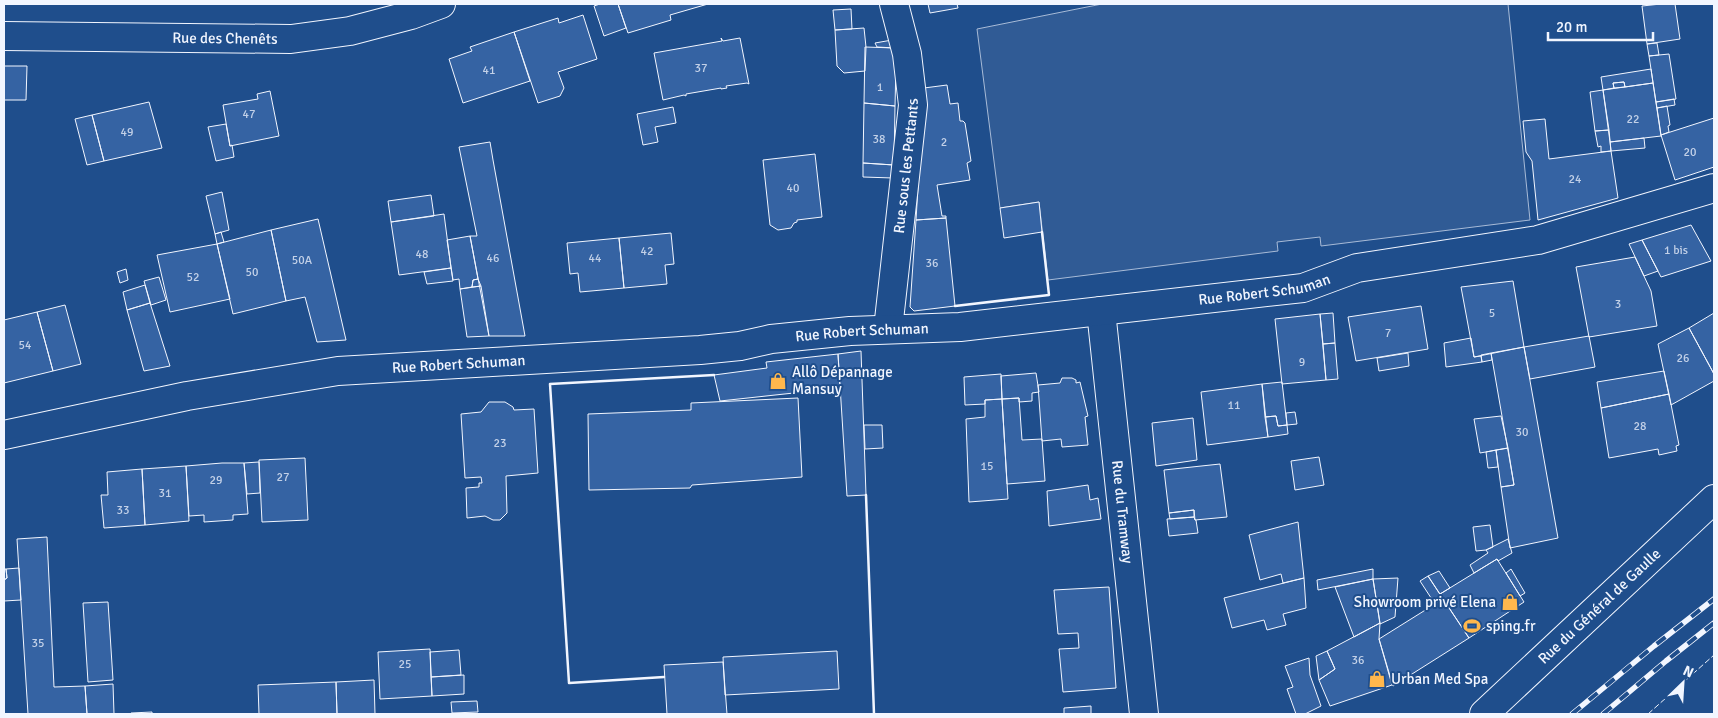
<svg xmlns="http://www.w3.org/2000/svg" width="1718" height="718" font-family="Signika,sans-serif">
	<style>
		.built { fill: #305b95; stroke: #a8bbd7 }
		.building { fill: #3563a3; stroke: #f2f6ff }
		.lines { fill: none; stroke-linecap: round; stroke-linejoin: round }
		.minor-casing { stroke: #f2f6ff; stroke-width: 30 }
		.major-casing { stroke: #f2f6ff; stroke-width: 30 }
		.minor { stroke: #1f4e8c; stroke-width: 28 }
		.major { stroke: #1f4e8c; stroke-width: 28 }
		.rail-casing { stroke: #f2f6ff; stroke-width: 5.5 }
		.rail { stroke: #1f4e8c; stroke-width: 4; stroke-dasharray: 11; stroke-linecap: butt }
		.fence { stroke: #f2f6ff; stroke-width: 1; stroke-dasharray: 6 2.5; stroke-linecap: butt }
		.wall { stroke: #f2f6ff; stroke-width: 2.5 }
		.labels { text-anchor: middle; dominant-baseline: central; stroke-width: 4; stroke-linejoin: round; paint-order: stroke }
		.number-label { font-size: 12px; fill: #c3d1e8 }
		.street-label { font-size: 15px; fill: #f2f6ff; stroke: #1f4e8c }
		.poi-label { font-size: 15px; fill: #f2f6ff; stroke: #1f4e8c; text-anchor: start }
	</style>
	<rect width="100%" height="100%" fill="#1f4e8c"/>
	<path class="built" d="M1102,4h406l22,216 -209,26 -1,-9 -26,3 -17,2 1,9 -230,29 -9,-78 -39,6 -23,-179z"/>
	<path class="building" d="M600,4h18l8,24 -22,8 -10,-30z
		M618,4h90l-38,11 1,5 -43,13z
		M928,4h29l1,4 -28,5z
		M1661,4h14l5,35 -33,5 -5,-38z
		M851,9l1,20 -17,1 -2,-20z
		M583,15l14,44 -39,13 6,16 -4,8 -22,7 -24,-71 44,-14 1,5z
		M864,28l2,19 -1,24 -21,2 -7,-7 -2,-36z
		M514,32l16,49 -67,22 -14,-44 23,-8 -2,-4z
		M721,38l2,3 17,-3 9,46 -2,-1 -21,3 1,2 -6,1v-1l-35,6v2l-2,-1 -21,5 -9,-47 68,-12z
		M892,40l3,8 -18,-1 -2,-4z
		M1657,43l2,12 -10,1 -2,-12z
		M865,47l30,1 1,16 -1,42 -31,-3z
		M1669,54l7,45 -20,3 -7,-46z
		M4,66h23l-1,34h-22z
		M1651,69l2,14 -28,4 -1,-5 -11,1 1,5 -11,2 -2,-13z
		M1624,82l1,5 -11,1 -1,-5z
		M1653,83l8,53 -51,6 -7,-52z
		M947,85l3,19 8,-1 2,18h3l2,2 6,38 -4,2 3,17 -33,5 5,31h4v2l-30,2 8,-132z
		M1603,90l6,40 -14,1 -5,-39z
		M270,91l9,45 -49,10 -7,-41 35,-6 -1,-5z
		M1674,99l1,6 -18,3 -1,-6z
		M149,102l13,46 -58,13 -12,-46z
		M864,103l31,3 -1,59 -31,-2z
		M1667,106l3,19 -2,1 1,6 -8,3 -4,-27z
		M673,107l3,16 -21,4 3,15 -15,3 -6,-31z
		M92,115l12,46 -17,4 -12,-46z
		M1714,118v49l-39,13 -14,-45z
		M1545,119l4,40 62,-8 7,47 -80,22 -6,-59 -6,-9 -3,-31z
		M226,124l4,22 2,-1 2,12 -18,4 -8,-34z
		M1609,130l2,21 -10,1v-6l-3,1 -3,-16z
		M1644,138l1,10 -34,3 -1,-9z
		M490,142l3,18 32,176h-36l-19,-100h7l-18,-89z
		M815,154l7,63 -25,3v2l-3,1 -3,5 -13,2 -8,-5 -7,-65z
		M863,163l31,2 -1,13 -30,-1z
		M222,192l7,38 -14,4 -9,-38z
		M431,195l3,21 -43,6 -3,-21z
		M1039,202l3,30 -38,6 -4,-30z
		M444,214l7,54 -52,7 -8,-53z
		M946,218l9,88 -41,5 -4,-4 6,-87z
		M318,219l19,82 9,39 -29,2 -12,-45 -19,4 -15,-71z
		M1691,225l20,36 -50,16 -19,-37z
		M271,230l15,71 -53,13 -16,-70z
		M221,232l3,10 -7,2 -2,-10z
		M671,233l3,31 -9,1 2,19 -43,4 -5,-50z
		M470,236l8,43 -5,1 -1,7 -12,2 -1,-10 -6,1 -6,-40z
		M619,238l5,50 -44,4 -2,-19 -8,1 -3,-31z
		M1642,240l16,31 -14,5 -15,-32z
		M217,244l13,55 -60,13 -13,-57z
		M1635,257l16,34 6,35 -68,11 -13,-70z
		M451,268l2,13 -26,3 -3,-12z
		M126,269l2,11 -8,3 -3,-11z
		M159,277l7,23 -15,5 -7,-24z
		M478,279l3,7 -9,1 1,-7z
		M1513,281l11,66 -50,10 -13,-70z
		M145,285l5,18 -23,7 -4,-18z
		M481,286l8,50 -22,1 -7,-48z
		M150,303l20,63 -26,5 -17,-61z
		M65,305l16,59 -28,7 -16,-59z
		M1421,306l7,43 -72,12 -8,-44z
		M37,312l16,59 -49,12v-63z
		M1333,313l2,30 -12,1 -3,-30z
		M1714,313v61l-25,-46z
		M1320,314l6,66 -44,4 -7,-65z
		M1689,328l25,46v7l-43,24 -13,-61z
		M1589,336l6,31 -65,12 -6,-32z
		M1471,338l3,19 7,-1 1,6 -36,5 -2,-24z
		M1335,343l3,36 -12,1 -3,-36z
		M1524,347l34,191 -48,10 -9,-61 13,-2 -23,-132z
		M861,351l5,144 -19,1 -9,-142z
		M1408,353l1,13 -30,5 -2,-13z
		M1491,353l1,7 -10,2 -1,-7z
		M838,354l2,34 -120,13 -6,-26 53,-7 -1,-6z
		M1664,371l5,23 -68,14 -4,-26z
		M1036,373l3,19 -7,1v8l-13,1v-4l-17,1 -1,-23z
		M1001,374l1,25 -17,1v4l-20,1 -1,-28z
		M1062,378h10l4,2v3l4,-1 8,34 -3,1 3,28 -26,2 -1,-8 -19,2 -4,-56 22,-2z
		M1282,382l5,43 -9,1 -2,-10 -11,1 -3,-33z
		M1262,384l6,53 -61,8 -6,-53z
		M1669,394l10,51 -3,1 1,5 -18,4 -1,-6 -49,9 -8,-50z
		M798,398l4,79 -110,8 -2,3 -101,2 -1,-76 103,-4v-7z
		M1019,398l3,42 20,-1 3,42 -38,3 -5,-85z
		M1002,399l6,100 -39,3 -3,-83 19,-2v-17z
		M489,402h16l8,5 1,3 20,-1 4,64 -32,3 1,37 -7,7h-7l-8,-4 -18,2 -1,-30 13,-1v-4h3l-1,-6 -16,1 -4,-64 20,-2z
		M1295,412l2,12 -10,1 -1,-12z
		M1276,416l2,10 9,-1 1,9 -20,3 -3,-20z
		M1501,416l7,32 -28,5 -6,-34z
		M1193,418l4,42 -41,6 -4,-43z
		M864,425h18l1,23 -18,1z
		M1508,448l6,37 -13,2 -5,-37z
		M1496,450l2,17 -10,1 -2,-16z
		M1319,457l5,28 -29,5 -4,-29z
		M305,458l3,62 -46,2 -3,-62z
		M259,462l1,31 -13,1 -3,-31z
		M222,463h22l4,51 -15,1v5l-29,2v-7l-15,1 -3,-50z
		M1220,464l7,53 -32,3 -1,-10 -25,3 -5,-43z
		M186,466l3,55 -44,4 -3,-56z
		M142,469l3,56 -41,3 -3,-33h7l-1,-23z
		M1088,485l2,15 8,-2 3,21 -52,7 -2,-35z
		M1194,510v7l-24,2 -1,-6z
		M1194,517l1,3h1l2,13 -29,3 -2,-17z
		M1298,522l6,56 -21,5 -2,-9 -21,6 -11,-45z
		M1490,525l3,22 -7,3 -10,1 -3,-24z
		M47,537l7,150 31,-1 2,28h-59l-11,-175z
		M1508,539l4,14 -14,8 -1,-2 -23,14 -4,-8 18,-12 -2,-3z
		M1497,559l27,43 -55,36 -29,-44z
		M19,568l2,32 -17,1v-21l3,-2 -1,-9z
		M4,569h2l1,9 -3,2z
		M1373,569v10l-55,11 -1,-10z
		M1511,569l14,24 -5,3 -14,-23z
		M1439,571l11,17 -10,6 -12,-18z
		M1428,576l15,23 -8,5 -15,-23z
		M1304,578l2,30 -23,6 3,11 -19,5 -3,-10 -32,8 -8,-30z
		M1398,578l-3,39 -15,7 -7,-45z
		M1373,579l7,44 -26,14 -19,-50z
		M1109,587l7,101 -53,4 -4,-43 20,-1 -1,-15 -20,1 -4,-44z
		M1443,599l26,39 -76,48 -14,-47z
		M108,602l5,78 -25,2 -5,-79z
		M1380,623l-1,16 13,46 -62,21 -11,-26 16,-11 -8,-18z
		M430,649l2,47 -52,3 -2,-47z
		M459,650l2,25 -30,2 -1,-25z
		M837,651l2,38 -114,6 -2,-38z
		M1327,651l8,18 -16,11 -3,-24z
		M1309,658l1,17 11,31 -16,8h-9l-9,-25 6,-2 -8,-21z
		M723,662l4,52h-60l-3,-49z
		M464,675v19l-32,2 -1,-19z
		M374,680l1,34h-38l-1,-32z
		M336,682l1,32h-78l-1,-29z
		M113,684l1,30h-27l-2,-28z
		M477,701l1,11 -26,1 -1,-11z
		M1091,706v8h-27v-6z
		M152,712v2h-21v-1z"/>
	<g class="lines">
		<g class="minor-casing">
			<g id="minor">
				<path id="s1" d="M4,36l287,3 59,-8 61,-16 30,-11"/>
				<path id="s2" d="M1101,311l43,403"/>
				<path id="s3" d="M888,329l25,-224 -6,-51 -13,-50"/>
				<path id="s4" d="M4,435l183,-39 151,-25 362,-21 40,-4 31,-7 79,-8 110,-4 343,-39 54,-20 181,-28 176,-52"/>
			</g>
		</g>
		<g class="major-casing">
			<g id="major">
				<path id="s5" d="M1484,714l230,-215"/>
			</g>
		</g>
		<use href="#minor" class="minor"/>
		<use href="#major" class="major"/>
		<g class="rail-casing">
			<path id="rail" d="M1572,714l82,-68 60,-47
				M1603,714l63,-53 48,-38"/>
		</g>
		<use href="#rail" class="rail"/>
		<path class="fence" d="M1648,714l66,-59"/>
		<path class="wall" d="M955,306l94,-11 -7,-63
			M866,495l8,219
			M664,677l-95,6 -19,-299 164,-9"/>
	</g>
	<defs>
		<g id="shop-bare" transform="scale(1.35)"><path d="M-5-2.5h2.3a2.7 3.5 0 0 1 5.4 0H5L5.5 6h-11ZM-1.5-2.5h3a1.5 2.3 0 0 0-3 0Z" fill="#ffb74d" stroke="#1f4e8c" stroke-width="2.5" paint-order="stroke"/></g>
		<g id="stadium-bare" transform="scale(1.35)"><path d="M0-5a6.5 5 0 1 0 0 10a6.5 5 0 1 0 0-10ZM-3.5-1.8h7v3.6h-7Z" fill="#ffb74d" stroke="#1f4e8c" stroke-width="2.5" paint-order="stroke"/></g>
	</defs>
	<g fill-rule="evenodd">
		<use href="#shop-bare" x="778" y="381"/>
		<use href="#shop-bare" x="1510" y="602"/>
		<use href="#stadium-bare" x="1472" y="626"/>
		<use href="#shop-bare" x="1377" y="679"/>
	</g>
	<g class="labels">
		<g class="number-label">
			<text x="701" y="68">37</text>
			<text x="489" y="70">41</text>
			<text x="880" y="87">1</text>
			<text x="249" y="114">47</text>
			<text x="1633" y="119">22</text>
			<text x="127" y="132">49</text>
			<text x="879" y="139">38</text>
			<text x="944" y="142">2</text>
			<text x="1690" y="152">20</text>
			<text x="1575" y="179">24</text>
			<text x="793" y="188">40</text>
			<text x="1676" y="250">1 bis</text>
			<text x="647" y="251">42</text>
			<text x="422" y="254">48</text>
			<text x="493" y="258">46</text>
			<text x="595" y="258">44</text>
			<text x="302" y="260">50A</text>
			<text x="932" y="263">36</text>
			<text x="252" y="272">50</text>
			<text x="193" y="277">52</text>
			<text x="1618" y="304">3</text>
			<text x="1492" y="313">5</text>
			<text x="1388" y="333">7</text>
			<text x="25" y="345">54</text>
			<text x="1683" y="358">26</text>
			<text x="1302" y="362">9</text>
			<text x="1234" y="405">11</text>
			<text x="1640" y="426">28</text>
			<text x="1522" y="432">30</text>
			<text x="500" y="443">23</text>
			<text x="987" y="466">15</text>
			<text x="283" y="477">27</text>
			<text x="216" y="480">29</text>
			<text x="165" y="493">31</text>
			<text x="123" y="510">33</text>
			<text x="38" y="643">35</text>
			<text x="1358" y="660">36</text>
			<text x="405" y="664">25</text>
		</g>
		<g class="street-label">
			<text stroke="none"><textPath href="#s1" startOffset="221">Rue des Chenêts</textPath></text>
			<text stroke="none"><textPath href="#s3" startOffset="164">Rue sous les Pettants</textPath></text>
			<text stroke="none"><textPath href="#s4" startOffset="1271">Rue Robert Schuman</textPath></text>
			<text stroke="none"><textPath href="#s4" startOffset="866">Rue Robert Schuman</textPath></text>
			<text stroke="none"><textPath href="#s4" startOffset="461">Rue Robert Schuman</textPath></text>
			<text stroke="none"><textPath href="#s2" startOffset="202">Rue du Tramway</textPath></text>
			<text stroke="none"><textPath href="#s5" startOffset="158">Rue du Général de Gaulle</textPath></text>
		</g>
		<g class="poi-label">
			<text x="792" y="372">Allô Dépannage<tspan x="792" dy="17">Mansuy</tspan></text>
			<text x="1496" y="602" text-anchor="end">Showroom privé Elena</text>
			<text x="1486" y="626">sping.fr</text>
			<text x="1391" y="679">Urban Med Spa</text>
		</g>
	</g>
	<rect width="1718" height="718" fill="none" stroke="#f2f6ff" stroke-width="10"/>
	<g transform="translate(1683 683) rotate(25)" stroke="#1f4e8c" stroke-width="4" paint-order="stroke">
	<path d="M0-4L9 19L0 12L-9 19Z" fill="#f2f6ff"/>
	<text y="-8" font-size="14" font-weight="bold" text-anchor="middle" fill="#f2f6ff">N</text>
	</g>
	<path d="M1548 32v8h105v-8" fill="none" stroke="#f2f6ff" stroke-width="2.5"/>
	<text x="1556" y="32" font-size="15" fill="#f2f6ff" stroke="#1f4e8c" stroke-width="4" paint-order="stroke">20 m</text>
</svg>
